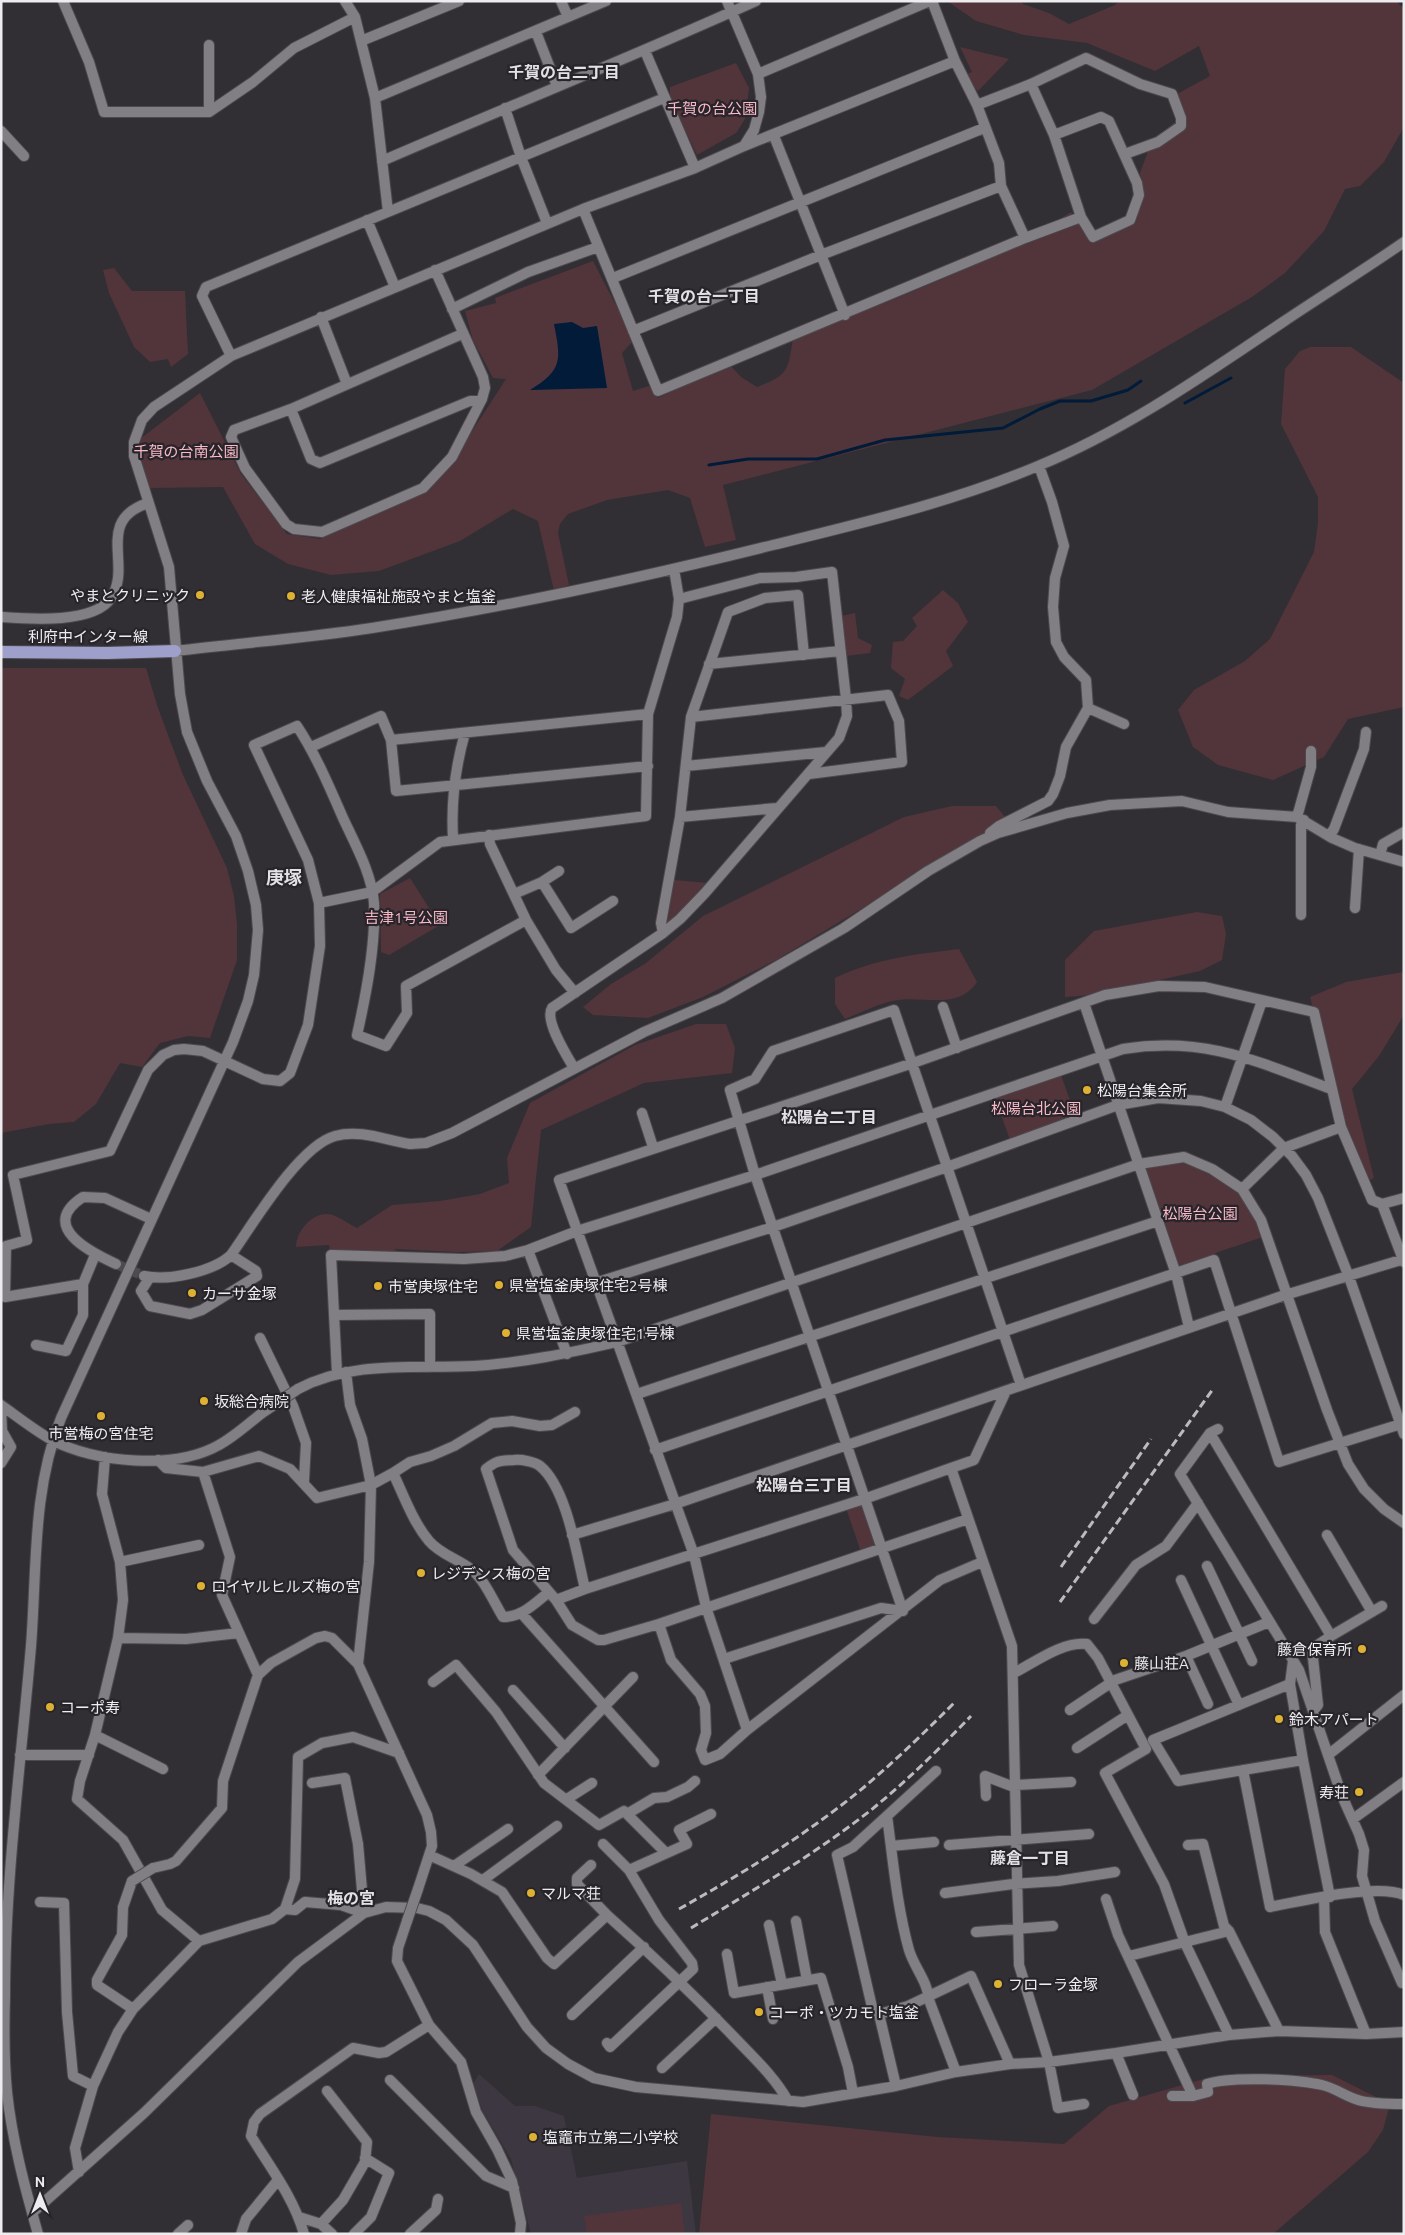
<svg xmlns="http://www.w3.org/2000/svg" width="1405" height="2235" font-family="Ubuntu,'Noto Sans JP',sans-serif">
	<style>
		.built { fill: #3c3741 }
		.green { fill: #52343b }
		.water { fill: #011b39 }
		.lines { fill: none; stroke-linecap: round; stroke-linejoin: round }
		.stream { stroke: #011b39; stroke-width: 3 }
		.minor-tunnel { stroke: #4d4b50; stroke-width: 10; stroke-dasharray: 10 5; stroke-linecap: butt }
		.minor-casing { stroke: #4c4a4e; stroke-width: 12 }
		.major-casing { stroke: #4c4a4e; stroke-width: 14 }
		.minor { stroke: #827f84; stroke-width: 10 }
		.major { stroke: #9e9fca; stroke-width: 12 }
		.rail { stroke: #bcbabe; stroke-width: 3; stroke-dasharray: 8 4; stroke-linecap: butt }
		.minor-bridge-casing { stroke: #4c4a4e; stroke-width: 12; stroke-linecap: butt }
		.minor-bridge { stroke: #827f84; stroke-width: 10 }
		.poi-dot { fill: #deb133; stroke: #27252a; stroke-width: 2 }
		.labels { text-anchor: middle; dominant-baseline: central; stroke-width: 4.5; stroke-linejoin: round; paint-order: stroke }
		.park-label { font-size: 15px; fill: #fbb9c8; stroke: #27252a }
		.poi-label { font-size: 15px; fill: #edecef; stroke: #27252a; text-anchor: start }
		.street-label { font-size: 15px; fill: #edecef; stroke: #27252a }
		.neighbourhood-label { font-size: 16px; font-weight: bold; fill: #e3e0e6; stroke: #27252a }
		.quarter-label { font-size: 18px; font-weight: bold; fill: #e3e0e6; stroke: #27252a }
	</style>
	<rect width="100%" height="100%" fill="#312f34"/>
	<path class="built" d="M479,2074l36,32h20l29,10 13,62 110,-17 9,73h-165l-20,-75 -28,-47 -10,-28z"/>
	<path class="green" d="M947,1h74l2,3 26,9 20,11 46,-19 4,-4h277l8,8v118l-20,35 -24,24 -15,3 -21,42 -39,42 -33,24 -160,93 -369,95 13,55 -31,7 -15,-49 -22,-8 -61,10 -39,14 -8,10 -2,9 11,52 -15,6 -16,-70 -25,-12 -53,32 -81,30 -48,4 -43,-11 -33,-20 -32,-57 -74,1 -11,-35 2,-14 60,-46 41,81 46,60 33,5 111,-51 36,-49 39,-60 -13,-1 -20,-38 -8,-29 31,-8 -1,-5 98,-37 41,79 -12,13 11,38 16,-5 9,12 71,-34 12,13 16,10c32,-12 31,-17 36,-49 95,-36 192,-71 278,-126l21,25 40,-17 9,-28 -1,-19 12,-33 26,-20 5,-12 -6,-14 33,-18 -11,-30 -44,25 -68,-28 -63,-8 -48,-14z
		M960,47l49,12 -31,32 -16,-15 10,-4z
		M736,63l13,25 -4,31 -9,14 -39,22 -27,-56v-12z
		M114,268l18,23h53l3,63 -17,13 -3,-8 -18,3 -16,-15 -25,-54 -6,-23z
		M1310,347h41l53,36v324l-56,12 -24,38 -51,23 -55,-15 -25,-18 -15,-37 16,-20 51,-29 25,-22 44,-87 4,-29v-26l-37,-73 4,-55 15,-18z
		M943,590l15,13 10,19 -22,29 7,15 -45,34 -9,-4 6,-17 -14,-11 2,-26 10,-1 14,-15 -5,-8z
		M855,613l3,25 14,7 -2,8 -24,3 -5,-40z
		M1,668h145l12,40 25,67 44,93 7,28 3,28v36l-27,78 -22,-2 -28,7 -18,24 -22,-4 -24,41 -22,18 -25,2 -48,9z
		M952,806h44l15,18 -11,3 -40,20 -44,29 -140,84 -73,37 -55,21 -55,-3 -10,-8 28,-23 35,-21 57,-47 201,-99z
		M410,878l30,47 -51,30 -8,-3 -1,-58z
		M674,880l35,3 -29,36 -13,5z
		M1197,912l25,4 4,18 -4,26 -22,11 -107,24 -28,2v-37l29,-29z
		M959,949l18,33c-20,30 -56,12 -85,19 -16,4 -32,12 -47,18l-10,-15v-26c39,-19 81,-24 124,-29z
		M1403,972l1,43 -25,41 -27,33 22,89 -6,3 -23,-53 -35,-131 36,-15z
		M696,1024h30l9,24 -3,25 -88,10 -103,47 -10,97 -34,24 -40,1 -63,-3 9,5 -72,1 -2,-10 -33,2c0,-17 19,-38 37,-32 8,3 16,9 24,13l35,-23 48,-4 40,-7 29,-11 -2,-25 23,-55 105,-58z
		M1061,1075l15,42 -66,23 -15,-42z
		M1184,1157l58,32 24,47 -48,16 -42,22 -37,-110z
		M867,1498l16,50 -21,7 -17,-50z
		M1332,2075l58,29 -7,26 -15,22 -95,82h-574l12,-120 227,23 126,7 45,-38 105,-30z
		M681,2203l4,31h-98l-3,-18z"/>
	<path class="water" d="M572,322l11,6 14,-2 10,62 -77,2c33,-20 31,-30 24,-66z"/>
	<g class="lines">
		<path class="stream" d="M1402,1l2,4
			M1185,403l46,-25
			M709,465l39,-6h69l68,-19 118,-12 37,-19 20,-8h31l37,-11 13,-9"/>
		<path class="minor-tunnel" d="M116,1264l28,12"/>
		<g class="minor-casing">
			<path id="minor" d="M63,1l26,61 15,50h105l44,-30 41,-34 61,-31
				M345,1l10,16 20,81 13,114
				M561,1l7,16
				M932,1l23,60 22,44 22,58 2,23 24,52
				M536,32l21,54
				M361,41l98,-40
				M645,51l50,117
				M758,74l172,-73
				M1031,84l23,51 27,82 12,20 37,-17 9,-25 -2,-12 -28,-62 -8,-4 -47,18
				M375,98l231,-97
				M977,105l54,-21 55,-26 54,26 32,10 9,24v8l-23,16 -33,12
				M505,108l16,49 26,66
				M209,112v-67
				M1,131l23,25
				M774,136l71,179
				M744,146l211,-85
				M382,161c125,-54 250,-104 374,-160
				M583,209l75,182 367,-153 56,-21
				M367,220l28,67
				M435,270l48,107 2,11 -3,11 -30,58 -29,31 -101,44 -28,-3 -8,-5 -41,-56 -14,-31 3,-7 57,-21 171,-75
				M613,278l371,-150
				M452,309l76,-37 70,-25
				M321,317l26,67
				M633,331l188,-76 180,-69
				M231,356l-29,-60 4,-9 458,-189
				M291,409l20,50 9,4 150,-62h11
				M1,617c28,2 93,7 110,-19 22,-33 -17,-77 37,-95
				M175,651c66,-8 132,-13 197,-23 135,-21 268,-50 401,-83 89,-22 180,-43 265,-79 88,-36 166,-91 245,-144 40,-27 81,-52 121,-80
				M709,664l131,-13
				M1088,708l36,16
				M691,717l197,-22 11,26 3,41 -93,12
				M391,740l257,-26
				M311,747l70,-31 10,24 5,51 252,-25
				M686,766l140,-14
				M680,817l97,-9
				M1297,817l14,-50v-16
				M990,833l9,-7 49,-25 5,-7 7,-18 6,-29 22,-39 -2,-28 -22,-23 -8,-15 -3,-35 2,-29 9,-32 -12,-44 -13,-36
				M489,835l1,9 36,76 30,50 19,23
				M1329,836l5,-7 30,-80 2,-17
				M453,838c-2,-36 2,-70 12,-105
				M1380,855l3,-11 21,-12
				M542,882l29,46 42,-27
				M514,894l28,-12 17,-11
				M319,903l53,-11 68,-50 206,-26 2,-102 29,-97 2,-18 -5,-30
				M1355,908l4,-59
				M1301,915v-90l3,-5
				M663,933l-2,-10 19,-106 11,-100 37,-105 37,-14 33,-3 6,60
				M1084,1003l92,271 13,53
				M943,1007l14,41
				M574,1068c-7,-12 -30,-48 -22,-60l111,-75 17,-14 25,-26 134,-155 8,-22 -1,-17 -14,-127 -36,5 -36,1 -81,21
				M1225,1107l37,-106
				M642,1113l11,34
				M1242,1189l42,-41 57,-21
				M1404,1198l-22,6 22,58
				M528,1250l39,104
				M116,1264c-26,-12 -78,-38 -33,-67l22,1 46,21
				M144,1276c24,5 69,-4 87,-21 22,-31 68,-109 104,-119 25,-7 50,4 75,8l16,-1 26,-10 192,-101 78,-34 122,-70 84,-57 52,-30 18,-8 69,-20 43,-8 72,-4 46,11 69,5 35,21 23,10 49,14
				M150,1277l-9,14 9,15 40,8 12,-4 55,-34 -1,-5 -25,-16
				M595,1283l178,-56 174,-60 171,-62 40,-7 43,3 24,6 26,13 22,17 19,19 14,19 12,23 31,79 55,157
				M83,1284l-78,13 1,-51 21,-6 -14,-65 97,-24 38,-81 15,-15 11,-5 10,-1 19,2 60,28 17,2 10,-8 18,-48 12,-79 -1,-43 -11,-43 -54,-115 43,-19c19,29 32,60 46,92 12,26 29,56 31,85 2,42 -8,92 -17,132l29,11 21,-33 -1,-27 120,-66
				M336,1315l94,-1v53
				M260,1338l33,68 13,37 -2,38
				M36,1345l30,6 17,-36v-31l12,-29
				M346,1372l4,33 12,34 9,46 -2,77 -11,102
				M337,1373l-6,-118 133,4 41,-3 23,-6 49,-19 178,-56 368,-126c82,-13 133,12 208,40
				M298,1389c54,-29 117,-20 176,-23 48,-3 95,-13 143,-24l522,-178 45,-7 28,12 30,20 19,31 66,190 21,54 16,25 20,20 20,14
				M1006,1391l-32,69 -23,8 61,178 7,319 30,97 9,46 26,-4
				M637,1394l521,-173
				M1,1405c17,12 33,25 51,35 43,23 123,30 167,5 15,-8 29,-21 43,-32
				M1,1409l1,22 9,16 -10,16
				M1218,1429l-8,4 -30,41 119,196 43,126 17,38 5,16 -2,26 13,45 27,62h2
				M1210,1433l121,203 51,-30
				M655,1450l559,-190 65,202 125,-39
				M105,1457l-3,37 18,68 3,38 -5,38 -23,97 -15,46 -3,18 46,41 39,70 37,31
				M158,1460l8,8 37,4 56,-16 31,13 27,29 54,-13 22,-12
				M203,1472l27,85 -8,38 36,80
				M572,1535l103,-31 607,-208 122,-37
				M1327,1535l45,77
				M120,1562l79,-17
				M1207,1566l45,95
				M1181,1580l58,125
				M585,1589c-8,-33 -18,-101 -45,-123 -5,-4 -19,-7 -26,-6 -14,1 -17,0 -28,9l27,81 43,50 16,25 26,15h6l55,-16 309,-105
				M549,1592c-15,12 -27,25 -46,25 -10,-16 -19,-40 -35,-50 -13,-9 -29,-14 -39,-26 -16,-19 -25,-45 -36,-68l17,-11 21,-6 23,-10 38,-23 20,-2 28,5 12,-1 23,-13
				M556,1600l29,-11 282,-91 84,-30
				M522,1614l132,148
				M1094,1619l42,-54 30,-19 32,-43
				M659,1624l12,36 29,34 5,12 1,27 -5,17 4,10 15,-6 27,-24 193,-150 42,-18
				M118,1638l68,1 52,-6
				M1186,1656l22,48
				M724,1659l157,-51 22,3 -148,-436 -25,-85 25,-11 18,-28 121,-41 127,375
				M1293,1661l-3,23 13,76 27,137
				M1014,1673c21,-11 49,-32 73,-29l11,14 48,91 -41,24 59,111 21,59 44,92
				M433,1682l23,-17 40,47 48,71 55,42 25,-14 42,42
				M1290,1684l-137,56 25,41 125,-21
				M513,1690l52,58
				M1070,1710l45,-30 71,-24 83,-34
				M1313,1711l5,-6 -6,-56 19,-13
				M747,1730l-41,-123 -12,-52 -135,-375 354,-117 192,-68 54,-9 46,1 109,25 27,115 31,73 10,4
				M95,1735l68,34
				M1077,1748l51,-33
				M20,1755h69
				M1328,1755l76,-60
				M1243,1770l27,137c30,-6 108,-24 134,-12
				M538,1775l95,-98
				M1014,1785l57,-3
				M986,1796l-1,-20 29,11
				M567,1799l25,-16
				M627,1814l27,-16 13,-1 21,-10 7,-6
				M887,1816c6,44 10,91 22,134 5,17 19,32 20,50l27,72
				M1353,1819l51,-37
				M603,1844l26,26
				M949,1845l140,-11
				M1188,1845l15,-1 21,82 5,5 50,100
				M891,1846l43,-4
				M429,1855l42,19 31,18 45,66 7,6 53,-49c44,39 86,79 127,122 19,20 40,39 54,64
				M591,1865l-14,13v6l30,31
				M454,1866l54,-37
				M153,1868l17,-4 6,-3 46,-53 1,-27 35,-106 13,-12 45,-25 9,-2 7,2 26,26 69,151 4,17 1,14 -14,43
				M483,1880l74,-54
				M132,1881l-9,26 -1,28 -25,45v5l36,24
				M945,1893l68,-9 45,-3 57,-9
				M1324,1897l1,35 41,102
				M1106,1899l12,36 75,161
				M40,1902l24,1 3,109 6,64 20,10
				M285,1909l10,1 10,-8 36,3 23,8 -6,-69 -13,-66 -33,5
				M407,1921l-9,27 -1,13 32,64 32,37 15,50 21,37 15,32 9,42 -1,11
				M796,1921l11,59
				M769,1925l13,59
				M976,1932l77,-6
				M727,1954l7,39 87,-15 27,89 5,26
				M1129,1956l100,-25
				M767,1987l6,32
				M879,2014l29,-8 63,-30 39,88
				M572,2015l72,-68
				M607,2043l3,4 83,-78 -1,-6 -33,-43 -30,-50 58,-26 -8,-14 32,-16
				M1116,2053l17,42
				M662,2068l54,-50
				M390,2080l96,96 28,12
				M896,2086l-17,-72 -7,-7 -35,-152 16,-8 83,-76
				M1172,2096h21l15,-4 -1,-8c23,-8 90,-5 115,1 13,3 23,11 36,15 13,4 32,4 46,4
				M79,2172l-4,-24 18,-62 25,-54 15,-23 66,-68 73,-22 13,-10 10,-30 3,-122 24,-14 31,-6 46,16
				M32,2213l112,-100 154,-151 66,-49 22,-6 31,1 12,3 17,9 27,25 54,82 19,21 22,16 26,14 42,9 167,15 93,-16 60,-14 54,-8 39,-2 67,-9 113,-18 50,-4 87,3 38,-2
				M299,2217l22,7 11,10
				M321,2224l22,-24 22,-38 2,-20 -40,-51
				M38,2234c-13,-46 -26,-94 -31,-142 -3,-32 -3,-63 -2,-95 0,-118 16,-234 26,-351 6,-77 1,-155 30,-228l172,-376 15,-41 6,-26 4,-45 -2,-25 -8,-34 -12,-35 -29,-55 -20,-49 -7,-38 -11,-127 -35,-111v-14l8,-22 12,-13 77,-51 352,-147 112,-41 49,-22 10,-16 5,-18 2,-15 -3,-23 -31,-73
				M178,2234l10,-9
				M241,2234l5,-15 32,-39
				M304,2234c-10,-36 -34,-67 -53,-98l3,-14 6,-8 93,-66 26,5 7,-1 43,-27
				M354,2234l17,-17 18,-44 -24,-15
				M410,2234l26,-24 2,-11"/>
		</g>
		<g class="major-casing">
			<path id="major" d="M1,652l106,1 68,-2"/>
		</g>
		<use href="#minor" class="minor"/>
		<use href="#major" class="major"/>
		<path class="rail" d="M1061,1567l90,-128
			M1060,1602l153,-213
			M679,1909c64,-36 127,-74 184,-121 32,-27 62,-56 91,-85
			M691,1928c61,-37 124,-74 180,-118 36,-29 68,-61 100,-94"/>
		<g class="minor-bridge-casing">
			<path id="minor-bridge" d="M262,1413l36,-24
				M132,1881l21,-13
				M407,1921l11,-32"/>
		</g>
		<use href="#minor-bridge" class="minor-bridge"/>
	</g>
	<g class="poi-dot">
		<circle cx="200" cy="595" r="5"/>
		<circle cx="291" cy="596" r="5"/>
		<circle cx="1087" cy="1090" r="5"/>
		<circle cx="499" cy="1285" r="5"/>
		<circle cx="378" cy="1286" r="5"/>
		<circle cx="192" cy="1293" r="5"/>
		<circle cx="506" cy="1333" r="5"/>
		<circle cx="204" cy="1401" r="5"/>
		<circle cx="101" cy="1416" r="5"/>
		<circle cx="421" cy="1573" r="5"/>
		<circle cx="201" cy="1586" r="5"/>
		<circle cx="1362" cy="1649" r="5"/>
		<circle cx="1124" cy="1663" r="5"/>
		<circle cx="50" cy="1707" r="5"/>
		<circle cx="1279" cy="1719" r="5"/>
		<circle cx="1359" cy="1792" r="5"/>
		<circle cx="531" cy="1893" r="5"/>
		<circle cx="998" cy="1984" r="5"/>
		<circle cx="759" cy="2012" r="5"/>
		<circle cx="533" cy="2137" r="5"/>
	</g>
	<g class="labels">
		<g class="park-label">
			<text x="712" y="108">千賀の台公園</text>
			<text x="186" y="451">千賀の台南公園</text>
			<text x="406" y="917">吉津1号公園</text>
			<text x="1036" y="1108">松陽台北公園</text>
			<text x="1200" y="1213">松陽台公園</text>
		</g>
		<g class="poi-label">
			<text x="190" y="595" text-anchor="end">やまとクリニック</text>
			<text x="301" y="596">老人健康福祉施設やまと塩釜</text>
			<text x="1097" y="1090">松陽台集会所</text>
			<text x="509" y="1285">県営塩釜庚塚住宅2号棟</text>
			<text x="388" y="1286">市営庚塚住宅</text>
			<text x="202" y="1293">カーサ金塚</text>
			<text x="516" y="1333">県営塩釜庚塚住宅1号棟</text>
			<text x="214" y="1401">坂総合病院</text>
			<text x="101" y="1433" text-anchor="middle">市営梅の宮住宅</text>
			<text x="431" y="1573">レジデンス梅の宮</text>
			<text x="211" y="1586">ロイヤルヒルズ梅の宮</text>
			<text x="1352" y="1649" text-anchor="end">藤倉保育所</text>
			<text x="1134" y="1663">藤山荘A</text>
			<text x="60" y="1707">コーポ寿</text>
			<text x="1289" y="1719">鈴木アパート</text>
			<text x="1349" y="1792" text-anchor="end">寿荘</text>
			<text x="541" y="1893">マルマ荘</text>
			<text x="1008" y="1984">フローラ金塚</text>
			<text x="769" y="2012">コーポ・ツカモト塩釜</text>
			<text x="543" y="2137">塩竈市立第二小学校</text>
		</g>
		<g class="street-label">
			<text x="88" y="636">利府中インター線</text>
		</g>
		<g class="neighbourhood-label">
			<text x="564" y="72">千賀の台二丁目</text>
			<text x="704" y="296">千賀の台一丁目</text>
			<text x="829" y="1117">松陽台二丁目</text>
			<text x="804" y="1485">松陽台三丁目</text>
			<text x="1030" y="1858">藤倉一丁目</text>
			<text x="351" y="1898">梅の宮</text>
		</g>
		<g class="quarter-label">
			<text x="284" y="877">庚塚</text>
		</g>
	</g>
	<rect width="1405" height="2235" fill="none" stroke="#edecef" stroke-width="5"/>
	<g transform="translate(40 2195)" stroke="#27252a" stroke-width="4" paint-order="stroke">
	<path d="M0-4L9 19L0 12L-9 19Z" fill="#edecef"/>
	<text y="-8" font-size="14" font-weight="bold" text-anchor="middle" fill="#edecef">N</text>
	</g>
</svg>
